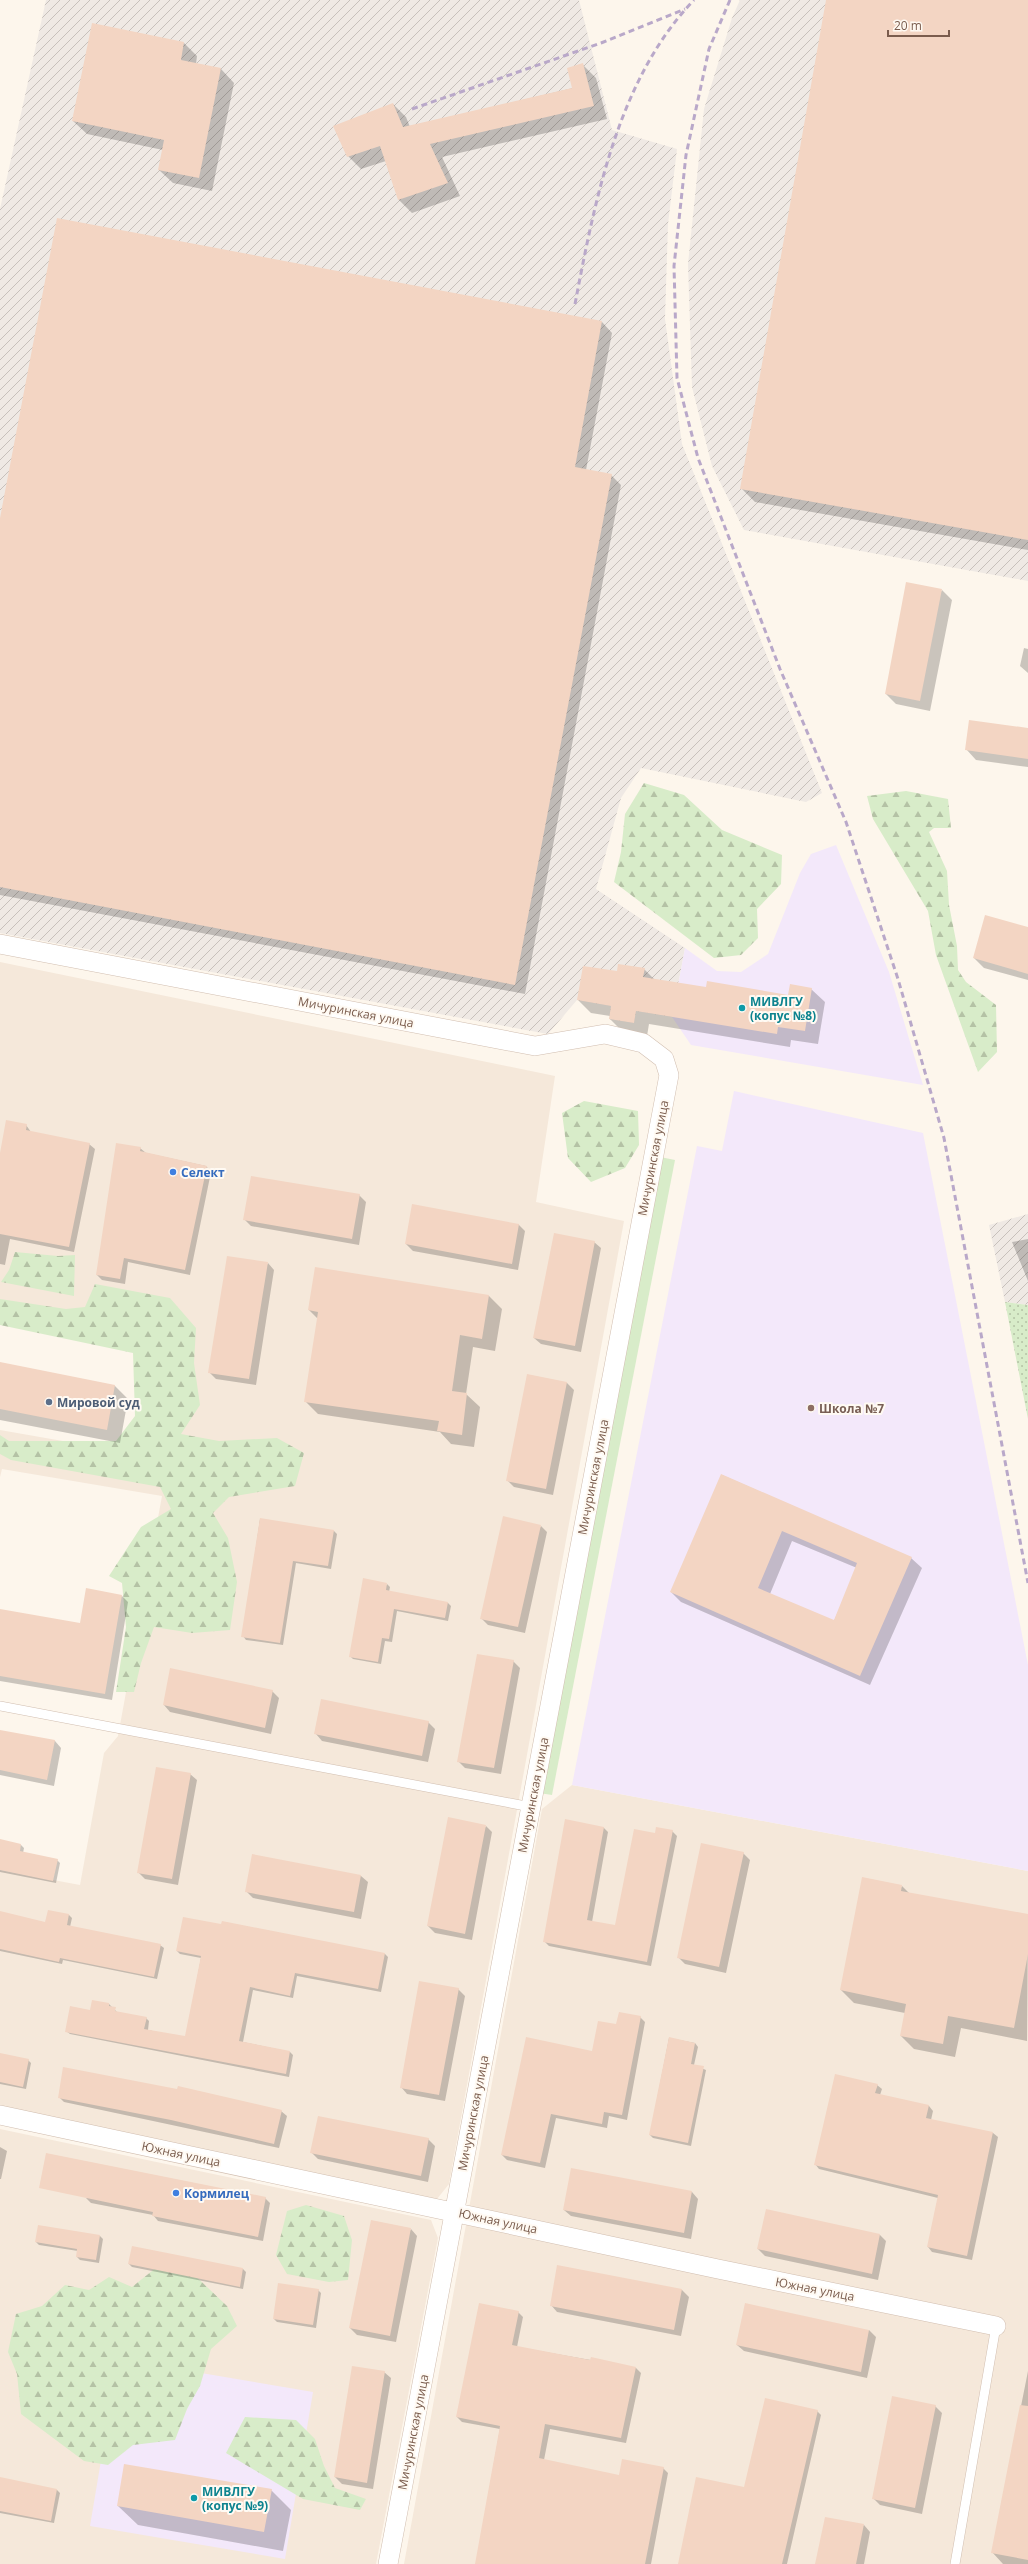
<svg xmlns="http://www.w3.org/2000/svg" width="1028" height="2564" font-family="'Open Sans',sans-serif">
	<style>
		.residential { fill: #f5e8da }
		.industrial { fill: url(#industrial-furrows) }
		.education { fill: #f3e8fa }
		.grass { fill: #d8ecc9 }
		.forest { fill: url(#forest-firs) }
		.park { fill: url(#park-dots) }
		.shadow { fill: #0003; fill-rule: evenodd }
		.building { fill: #f3d5c3; fill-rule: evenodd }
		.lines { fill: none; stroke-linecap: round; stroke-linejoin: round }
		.lane-casing { stroke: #d1beb0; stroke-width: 10 }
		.street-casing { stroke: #d1beb0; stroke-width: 20 }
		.lane { stroke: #fff; stroke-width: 9 }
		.street { stroke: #fff; stroke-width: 19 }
		.rail { stroke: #b9a8c9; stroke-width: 3; stroke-dasharray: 6 4; stroke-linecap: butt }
		.culture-dot { fill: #0f9aa8; stroke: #fffaf3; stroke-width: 1.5 }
		.shop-dot { fill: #3f7fe0; stroke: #fffaf3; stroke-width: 1.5 }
		.service-dot { fill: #5c6f8a; stroke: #fffaf3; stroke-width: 1.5 }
		.education-dot { fill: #8d6e63; stroke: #fffaf3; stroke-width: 1.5 }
		.labels { text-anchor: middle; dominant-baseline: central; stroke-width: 4; stroke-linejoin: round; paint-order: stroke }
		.culture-label { font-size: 12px; font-weight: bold; fill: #0d838f; stroke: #fffaf3; text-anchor: start }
		.street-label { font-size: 12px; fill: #7a5c4d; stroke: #fffaf3 }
		.shop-label { font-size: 12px; font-weight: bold; fill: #366cbe; stroke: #fffaf3; text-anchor: start }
		.service-label { font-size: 12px; font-weight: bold; fill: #4e5e75; stroke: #fffaf3; text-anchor: start }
		.education-label { font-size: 12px; font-weight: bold; fill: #785e54; stroke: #fffaf3; text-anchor: start }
	</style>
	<defs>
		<pattern id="industrial-furrows" width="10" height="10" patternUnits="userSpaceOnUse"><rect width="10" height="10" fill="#efe9e4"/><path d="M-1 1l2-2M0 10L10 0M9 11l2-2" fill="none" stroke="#c7c0bb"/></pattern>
		<pattern id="forest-firs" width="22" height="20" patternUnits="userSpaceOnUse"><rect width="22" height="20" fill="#d8ecc9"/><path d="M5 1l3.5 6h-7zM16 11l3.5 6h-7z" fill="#b4c2a5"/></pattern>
		<pattern id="park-dots" width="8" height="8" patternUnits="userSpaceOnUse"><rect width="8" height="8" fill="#d8ecc9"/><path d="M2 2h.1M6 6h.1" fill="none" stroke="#b4c2a5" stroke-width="1.8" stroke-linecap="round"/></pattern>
	</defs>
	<rect width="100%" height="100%" fill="#fdf6ec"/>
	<path class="residential" d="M0,962l555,114 -19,126 88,19 -175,963 -12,15 -437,-92v-237l80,15 24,-132 14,-17 44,-240 -160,-27 -2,8v-47l137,24 19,-106 -156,-28z
		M572,1785l456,86v693h-624l138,-755z
		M0,2129l431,91 7,18 -62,326h-376z"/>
	<path class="industrial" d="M46,0h533l33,130 65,19 -9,75 -3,95 17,125 140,349 -16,9 -165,-34 -20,30 -25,91 89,59 -13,69 -36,-6 -2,12 -25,-4 2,-13 -34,-6 -29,34 -548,-101v-724z
		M740,0h288v581l-284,-51 -32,-64 -20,-79 -4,-123 16,-155 28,-91z
		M1028,1214v91l-23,-3 -16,-77z"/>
	<path class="education" d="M836,845l53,127 34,113 -232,-40 -19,-28 13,-69 32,23 24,1 27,-18 32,-81 11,-19z
		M734,1091l189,42 105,532v206l-456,-86 125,-639 25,5z
		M118,2359l195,33 -28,167 -195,-33z"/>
	<path class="grass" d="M660,1157l15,3 -123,635 -13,-2z"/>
	<path class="forest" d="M644,783l40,12 38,35 60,25 -1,29 -24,25 1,29 -17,17 -27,3 -100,-76 7,-30 4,-38z
		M906,791l42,8 3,29h-17l-5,4 18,39 2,34 8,41 1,24 8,12 30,23 1,47 -19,20 -42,-117 -8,-44 -55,-92 -6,-23z
		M584,1101l54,10 1,34 -14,23 -34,14 -23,-24 -6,-45z
		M15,1252l43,4 17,-1 -1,41 -73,-14 8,-12z
		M95,1284l75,14 26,30 -2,35 6,42 -19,29 38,7 58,-3 27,15 -9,33 -66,11 -16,16 15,25 9,44 -7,48 -38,3 -38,-6 -13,36 -7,29h-18l10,-65 -4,-44 -13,-7 32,-49 30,-18 -11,-22 -149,-27 -11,-6v-19l9,6h107l19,-25 -2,-63 -133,-28v-26l66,10 19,-2z
		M306,2205l38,11 8,24 -4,40 -19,2 -42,-8 -11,-19 11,-44z
		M157,2267l30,1 40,38 10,20 -26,23 -11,37 -13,23 -12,31 -42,5 -25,20 -24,-4 -63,-47 -4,-40 -9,-22 8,-38 26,-8 23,-21 24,5 20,-13 23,10z
		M245,2417l51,3 19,19 9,27 11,22 31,11 -6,11 -57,-11 -77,-46z"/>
	<path class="park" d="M1005,1302l23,3v114z"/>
	<path class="shadow" d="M828,0h200v550l-273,-48 -14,-14z
		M184,43l13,13 -1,8 25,5 13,14 -22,108 -39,-8 -14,-13 4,-20 -76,-16 -14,-13z
		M583,65l13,13 11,41 -165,38 18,39 -48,17 -13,-13 -13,-39 -25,8 -13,-13 45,-52 13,13 4,10 163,-39z
		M602,322l10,11 -26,137 25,5 10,10 -96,509 -525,-99v-371z
		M942,590l10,10 -22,111 -34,-7 -10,-10z
		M1024,648l4,1v24l-8,-7z
		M1028,729v38l-52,-7 -10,-11z
		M1028,928v52l-44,-12 -10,-10z
		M644,969l11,11 52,8 82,8 22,-7 14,13 -7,42 -27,-4 -1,7 -141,-23 -2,12 -24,-4 -13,-13v-3l-19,-3 -13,-13 40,-27z
		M26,1125l5,7 58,12 6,5 -21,103 -64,-13 -5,26 -5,-1v-106z
		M140,1148l6,5 60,13 5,6 -21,103 -62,-13 -3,22 -23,-4 -5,-5z
		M359,1195l7,7 -7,43 -108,-19 -7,-7z
		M518,1224l7,7 -7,39 -105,-19 -7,-7z
		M1028,1239v42l-16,-39z
		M594,1242l7,6 -20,104 -40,-8 -7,-6z
		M268,1263l6,7 -18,115 -40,-6 -7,-7z
		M316,1268l173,28 13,13 -7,42 -22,-4 -7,47 14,13 -6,40 -23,-3 -11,-12 -122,-18 -12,-12 12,-83 -9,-9z
		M0,1363l115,23 13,13 -8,44 -120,-23z
		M528,1375l39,8 7,7 -21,105 -39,-8 -7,-7z
		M722,1475l189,83 11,10 -52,117 -189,-83 -10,-10zM792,1541l65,27 -23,53 -64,-27z
		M260,1519l74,12 3,3 -6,35 -35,-6 -13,82 -37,-5 -3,-4z
		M541,1526l6,6 -22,101 -37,-8 -7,-7z
		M387,1584l3,3 -1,5 59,11 3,3 -3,15 -51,-10 -5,31 -7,-1 -4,23 -28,-5 -3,-3z
		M122,1596l6,6 -16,98 -112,-19v-71l81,14z
		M513,1661l7,7 -19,106 -36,-6 -7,-7z
		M272,1691l7,7 -8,36 -101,-22 -6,-7z
		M428,1722l7,7 -7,33 -106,-21 -6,-7z
		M0,1731l55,10 6,7 -7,38 -54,-11z
		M190,1774l7,6 -19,105 -33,-6 -7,-7z
		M486,1826l6,6 -20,108 -37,-7 -7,-7z
		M603,1827l5,5 -16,90 23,5 40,-93 17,-3 5,5 -26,130 -102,-20 -5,-5z
		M0,1840l21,5 3,3 -1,5 34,7 3,3 -4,20 -56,-11z
		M743,1853l7,7 -24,113 -41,-9 -7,-7z
		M253,1855l108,21 7,6 -7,37 -108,-21 -7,-7z
		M902,1886l8,8 118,22 -1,125 -66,-13 -6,29 -41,-8 -13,-13 4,-23 -51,-10 -13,-13z
		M0,1912l46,11 23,-8 3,3 -2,9 90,18 4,3 -7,31 -94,-19 -1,4 -62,-13z
		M223,1922l162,32 3,3 -7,35 -84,-16 -4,22 -40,-8 -10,52 47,10 3,3 -4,22 -219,-43 -4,-3 25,-20 18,-7 9,9 28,5 3,3 -1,9 38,8 15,-80 -21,-4 -3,-3 45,-26z
		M458,1989l7,7 -20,105 -38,-7 -6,-7z
		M640,2017l5,5 -18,98 -18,-4 -2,12 -51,-10 -11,50 -38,-8 -5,-5 115,-130z
		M669,2038l26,5 3,4 -4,18 12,5 -15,76 -38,-8 -3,-3z
		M0,2054l28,6 3,3 -5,26 -26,-5z
		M877,2085l5,4 -2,6 49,11 4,5 -2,9 62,13 5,4 -26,123 -40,-8 -4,-5 10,-49 -119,-29 -4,-5z
		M178,2090l103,21 6,5 -8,32 -215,-46 -5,-5z
		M428,2139l7,7 -7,36 -110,-23 -7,-7z
		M0,2147l7,4 -6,28h-1z
		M692,2192l6,7 -7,40 -120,-23 -7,-6z
		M86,2198h179l5,5 -7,38 -105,-20 -5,-6 -62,-12z
		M411,2229l6,7 -21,106 -39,-7 -7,-7z
		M880,2235l6,6 -8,39 -113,-24 -7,-7z
		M100,2236l3,3 -4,24 -19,-3 -3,-3 1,-6 -39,-6 -3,-3z
		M133,2247l110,22 3,3 -3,17 -111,-22 -3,-3z
		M558,2266l124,24 7,7 -8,39 -124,-24 -6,-7z
		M318,2290l3,3 -5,35 -39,-6 -3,-3z
		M518,2312l5,5 -6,30 119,21 5,5 -15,70 -76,-14 -6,31 76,17 43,-9 5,5 -17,91h-175l24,-135 -38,-7 -5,-5z
		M869,2330l7,7 -9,41 -123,-27 -7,-6z
		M1028,2371v193h-25l-11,-12z
		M384,2372l7,6 -18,111 -31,-5 -7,-7z
		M935,2406l7,7 -20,101 -42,-9 -7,-7z
		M817,2411l4,4 -34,149h-108z
		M0,2478l57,12 3,3 -6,30 -54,-10z
		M271,2490l20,20 -8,41 -145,-26 -20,-19z
		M864,2525l6,7 -6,32h-48z"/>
	<path class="building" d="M826,0h202v540l-288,-51z
		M92,23l92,19 -3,18 40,8 -22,110 -41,-8 6,-30 -92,-19z
		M583,63l11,43 -164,38 18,39 -50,17 -18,-54 -33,11 -14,-31 60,-23 10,24 169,-39 -5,-20z
		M57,218l545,103 -27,146 37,7 -97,511 -515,-98v-369z
		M906,582l36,7 -22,112 -35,-7z
		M969,720l59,8v31l-63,-9z
		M985,915l43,12v47l-55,-16z
		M618,964l27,4 -2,9 63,10 1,-6 81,14 2,-11 22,4 -7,43 -27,-4 -1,7 -141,-23 -2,12 -25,-4 2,-13 -34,-6 6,-34 34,5z
		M6,1120l21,4 -1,6 64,13 -21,104 -69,-13v-81z
		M116,1143l25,4 -1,4 67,15 -22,104 -61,-12 -4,21 -24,-4z
		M251,1176l109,18 -8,45 -109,-19z
		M412,1204l107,20 -7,40 -107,-20z
		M554,1233l41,8 -20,105 -42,-8z
		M227,1256l41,6 -19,117 -41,-6z
		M315,1267l174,28 -7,44 -22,-4 -8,56 15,2 -5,42 -25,-4 2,-10 -135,-19 14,-90 -10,-2z
		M0,1362l115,23 -8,45 -107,-21z
		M527,1374l40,8 -21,107 -40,-8z
		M721,1474l191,83 -52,119 -190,-84zM782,1531l75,32 -23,57 -76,-32z
		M503,1516l38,9 -23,102 -38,-8z
		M260,1518l74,12 -6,36 -35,-5 -13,82 -39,-6z
		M363,1578l24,5 -1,7 62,12 -3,16 -51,-9 -5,30 -7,-1 -4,24 -29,-5z
		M86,1588l36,7 -17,99 -105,-18v-67l80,14z
		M477,1654l37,6 -20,108 -37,-6z
		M170,1668l103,22 -8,38 -102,-23z
		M321,1699l108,22 -7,35 -108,-22z
		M0,1730l55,10 -8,40 -47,-10z
		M156,1767l35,6 -19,106 -35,-6z
		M448,1817l38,8 -21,109 -38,-8z
		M565,1819l39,8 -17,93 28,5 19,-96 21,4 1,-6 17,3 -26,132 -104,-20z
		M0,1839l21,5 -1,7 38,8 -5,22 -53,-11z
		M701,1843l43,9 -25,115 -42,-9z
		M252,1854l109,21 -7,37 -109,-20z
		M862,1877l40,8 -1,6 127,23v40l-14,74 -66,-12 -5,28 -43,-8 6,-32 -66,-14z
		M48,1910l21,4 -2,11 94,19 -7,33 -94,-19 -1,4 -59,-13v-38l45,11z
		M183,1917l38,7 1,-3 163,32 -7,36 -83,-16 -5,23 -40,-9 -11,54 51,10 -4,23 -221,-42 5,-26 20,4 2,-10 17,3v3l7,1 -1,4 32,6 -3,12 41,7 16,-80 -25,-5z
		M419,1981l40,7 -20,107 -39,-7z
		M619,2012l22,4 -19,99 -18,-3 -2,12 -51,-10 -11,49 -39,-8 25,-118 66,14 6,-30 18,3z
		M669,2037l26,6 -4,21 13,2 -16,77 -39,-8z
		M0,2053l29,6 -6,28 -23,-5z
		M63,2067l114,22 1,-3 104,24 -8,34 -103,-24 -113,-22z
		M835,2074l43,10 -3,9 54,12 -3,13 67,14 -26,124 -40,-9 11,-52 -124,-30z
		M318,2116l111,22 -8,38 -111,-23z
		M46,2153l220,44 -8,40 -106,-21 1,-4 -114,-24z
		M571,2168l121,23 -8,42 -121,-23z
		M766,2209l114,25 -8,40 -115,-25z
		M371,2220l40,8 -21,108 -41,-8z
		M38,2225l62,10 -4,25 -20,-3 1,-8 -42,-7z
		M132,2246l111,22 -3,19 -112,-23z
		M557,2265l125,24 -8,41 -124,-24z
		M278,2283l41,6 -6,36 -40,-6z
		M479,2303l40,8 -7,34 78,15 1,-3 45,10 -15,71 -76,-14 -6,34 80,17 3,-16 42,8 -19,97h-170l25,-138 -44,-9z
		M745,2303l124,27 -8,42 -125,-27z
		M352,2366l33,5 -18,112 -33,-6z
		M892,2396l44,9 -21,103 -43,-9z
		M765,2398l53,12 -36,154h-104l18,-87 48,10z
		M1020,2405l8,1v154l-37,-7z
		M124,2464l148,25 -8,43 -147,-26z
		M0,2477l57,12 -6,32 -51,-10z
		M825,2517l39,7 -8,40h-41z"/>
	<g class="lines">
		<g class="lane-casing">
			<path id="lane" d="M0,1706l531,101
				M955,2564l41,-238"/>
		</g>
		<g class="street-casing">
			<path id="street" d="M0,944l535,102 70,-12 38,9 21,16 5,16 -281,1489
				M0,2115l718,154 278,57"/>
		</g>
		<use href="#lane" class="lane"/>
		<use href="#street" class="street"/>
		<path class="rail" d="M730,0l-21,49 -23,106 -12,111 3,112 21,80 82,211 66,153 52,157 46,159 84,445
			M412,109l189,-66 84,-34
			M575,304c20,-104 43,-225 119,-304"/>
	</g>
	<g class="culture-dot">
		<circle cx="742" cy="1008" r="4"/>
		<circle cx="194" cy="2498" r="4"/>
	</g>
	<g class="shop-dot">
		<circle cx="173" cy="1172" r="4"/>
		<circle cx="176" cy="2193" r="4"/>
	</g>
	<circle class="service-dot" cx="49" cy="1402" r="4"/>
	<circle class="education-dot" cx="811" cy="1408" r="4"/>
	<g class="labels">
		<g class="culture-label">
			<text x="750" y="1001">МИВЛГУ<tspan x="750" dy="14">(копус №8)</tspan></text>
			<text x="202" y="2491">МИВЛГУ<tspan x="202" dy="14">(копус №9)</tspan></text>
		</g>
		<g class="street-label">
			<text transform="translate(356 1012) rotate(11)">Мичуринская улица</text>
			<text transform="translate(653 1158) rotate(-79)">Мичуринская улица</text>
			<text transform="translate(593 1477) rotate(-79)">Мичуринская улица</text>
			<text transform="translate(533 1795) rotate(-79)">Мичуринская улица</text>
			<text transform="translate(473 2113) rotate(-79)">Мичуринская улица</text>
			<text transform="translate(181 2154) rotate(12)">Южная улица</text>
			<text transform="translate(498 2221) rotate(12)">Южная улица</text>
			<text transform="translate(815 2289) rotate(11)">Южная улица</text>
			<text transform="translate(413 2432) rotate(-79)">Мичуринская улица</text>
		</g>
		<g class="shop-label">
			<text x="181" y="1172">Селект</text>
			<text x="184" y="2193">Кормилец</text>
		</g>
		<g class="service-label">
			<text x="57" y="1402">Мировой суд</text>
		</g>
		<g class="education-label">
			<text x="819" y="1408">Школа №7</text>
		</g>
	</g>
	<path d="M888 30v6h61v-6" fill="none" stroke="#7a5c4d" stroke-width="2"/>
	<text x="894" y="30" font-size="12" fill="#7a5c4d" stroke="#fffaf3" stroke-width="3" paint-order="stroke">20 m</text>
</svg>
